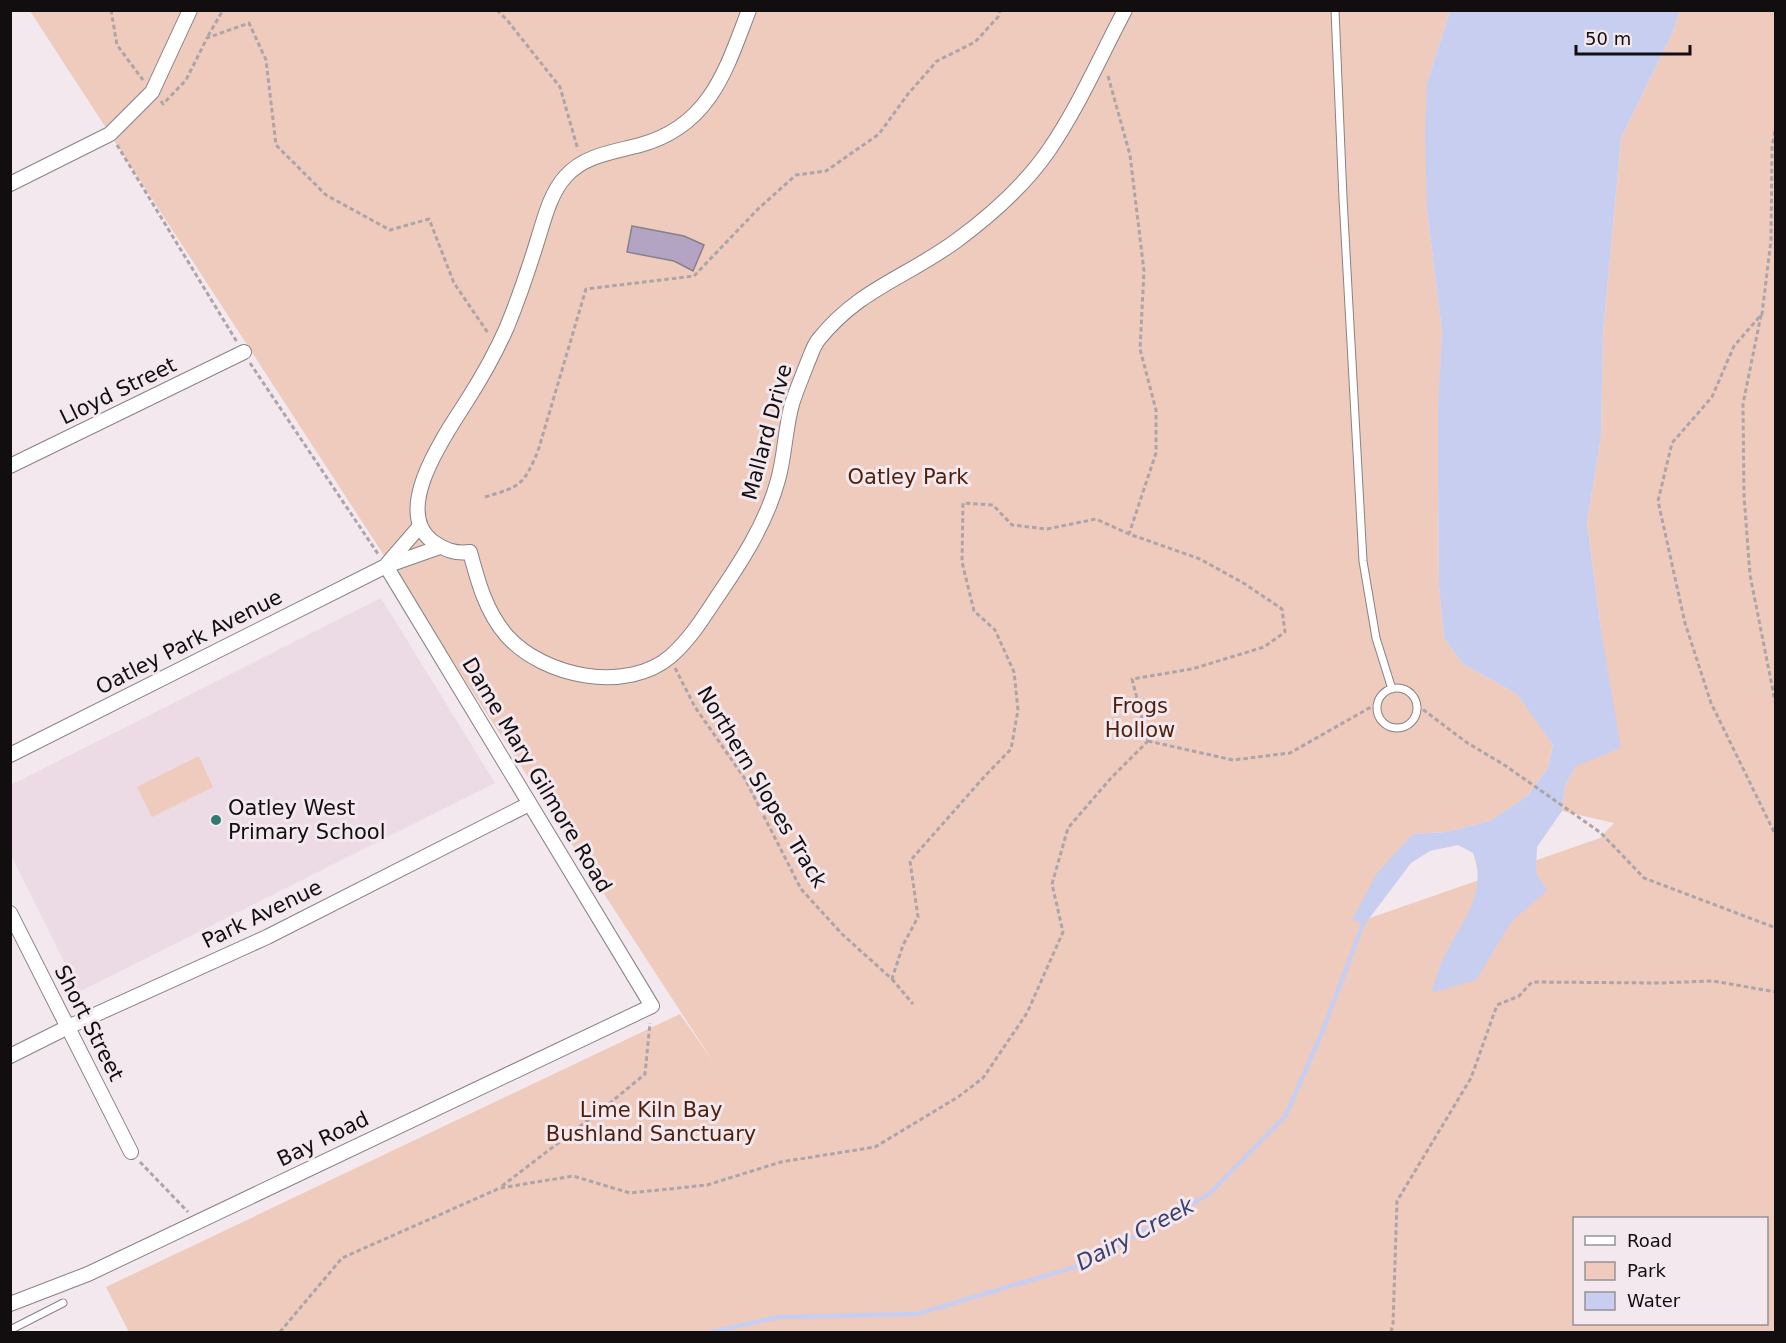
<svg xmlns="http://www.w3.org/2000/svg" width="1786" height="1343" font-family="'DejaVu Sans',sans-serif">
	<style>
		.built { fill: #ecdbe5 }
		.green { fill: #efcbbd; fill-rule: evenodd }
		.water { fill: #c8ceef }
		.lines { fill: none; stroke-linecap: round; stroke-linejoin: round }
		.stream { stroke: #c8ceef; stroke-width: 4.5 }
		.building { fill: #b4a4c3; stroke: #858189; stroke-width: 1.5 }
		.lane-casing { stroke: #898186; stroke-width: 9 }
		.street-casing { stroke: #898186; stroke-width: 16 }
		.path { stroke: #aca4a9; stroke-width: 3; stroke-dasharray: 4.5 3; stroke-linecap: butt }
		.lane { stroke: #fff; stroke-width: 7 }
		.street { stroke: #fff; stroke-width: 14 }
		.poi-dot { fill: #337970; stroke: #f2e8ee; stroke-width: 2 }
		.labels { text-anchor: middle; dominant-baseline: central; stroke-width: 6; stroke-linejoin: round; paint-order: stroke }
		.street-label { font-size: 21px; fill: #120e10; stroke: #f2e8ee }
		.park-label { font-size: 21px; fill: #4e1f0b; stroke: #f2e8ee }
		.poi-label { font-size: 21px; fill: #120e10; stroke: #f2e8ee; text-anchor: start }
		.water-label { font-size: 22px; font-style: italic; fill: #3b406d; stroke: #f2e8ee }
	</style>
	<rect width="100%" height="100%" fill="#f2e8ee"/>
	<path class="built" d="M381,598l114,185 -416,209 -68,-137v-70z"/>
	<path class="green" d="M30,11h1420l-23,72v126l15,123 -4,90v66l1,98 5,52 19,26 54,30 36,50 -5,24 -21,28 -37,25 -44,11 -33,2 -49,86 236,-82 14,-15 -52,-12 3,-25 11,-20 25,-136 -14,-108 14,-85 2,-104 18,-195 51,-104 8,-23h95v1321h-1646l-23,-45 574,-273 34,49zM1574,1218h192v106h-192z
		M199,756l14,31 -61,30 -15,-30z"/>
	<path class="water" d="M1450,11h230l-8,23 -51,104 -18,195 -2,104 -14,85 14,108 20,118 -45,18 -11,20 -3,25 -25,36 -1,25 11,19 -35,30 -36,59 -45,13c5,-13 8,-27 15,-40 17,-33 42,-61 27,-100l-15,-8 -28,6 -19,12 -46,61 -13,-4 25,-47 36,-39 33,-2 44,-11 37,-25 21,-28 5,-23 -36,-51 -54,-30 -19,-26 -5,-52 -1,-98v-83l4,-73 -15,-123 -2,-77 2,-49z"/>
	<g class="lines">
		<path class="stream" d="M712,1332l66,-15 139,-3 168,-50 124,-70 77,-79 37,-85 42,-111"/>
	</g>
	<path class="building" d="M632,226l52,10 20,9 -11,26 -19,-10 -47,-9z"/>
	<g class="lines">
		<g class="lane-casing">
			<path id="lane" d="M1335,10l8,188 20,363 13,77 16,51
				M1377 708a20 20 0 1 1 40 0a20 20 0 1 1-40 0Z
				M10,1330l53,-27"/>
		</g>
		<g class="street-casing">
			<path id="street" d="M749,10c-23,60 -39,116 -109,135 -26,7 -55,10 -74,31 -16,17 -22,44 -29,66 -9,29 -19,58 -30,85 -11,25 -25,50 -39,72 -20,32 -77,110 -36,142 13,9 23,13 38,11 8,30 16,60 37,84 37,41 120,58 164,20 18,-16 31,-36 44,-56 26,-38 51,-76 63,-120 7,-25 7,-51 14,-76 4,-13 10,-27 15,-40 4,-9 6,-18 12,-25 40,-50 88,-62 137,-98 34,-25 69,-56 93,-91 30,-44 51,-93 76,-140
				M10,184l100,-50 42,-42 38,-82
				M10,466l234,-114
				M387,564l33,-38
				M10,755l376,-189 54,-19
				M10,913l121,239
				M10,1056l58,-29 199,-90 262,-133
				M10,1304l78,-30 564,-268 -266,-440"/>
		</g>
		<path class="path" d="M111,10l6,35 26,35
			M497,10l10,10 53,67 18,63
			M208,36l15,-26
			M1108,76l22,79 14,116 -4,78 16,61v43l-27,81
			M161,101l2,3 23,-24 21,-42 42,-15 17,37 10,85 50,50 64,35 39,-11 25,64 34,50
			M1776,124l-4,24 -1,92 -9,74 -28,32 -22,51 -40,46 -14,58 27,122 26,80 65,133
			M117,145l120,197
			M1761,315l-18,89 1,92 6,79 26,131
			M250,363l128,191
			M485,497c36,-11 38,-11 53,-46l48,-162 108,-13 64,-67 38,-34 30,-4 53,-37 29,-40 29,-33 38,-19 23,-25 2,-7
			M675,668l20,39 50,72 56,110 41,45 50,45 11,-34 15,-28 -8,-56 74,-84 27,-28 7,-39 -4,-38 -19,-42 -21,-19 -12,-49 1,-59 30,2 19,20 35,4 49,-10 33,15 71,25 45,25 37,25 3,23 -21,15 -72,22 -60,10 16,62
			M1417,705l49,37 40,24 95,67 43,45 132,50
			M1148,741l85,19 57,-7 88,-50
			M892,979l21,25
			M140,1162l48,50
			M502,1186l102,-78 41,-34 5,-51
			M280,1332l62,-74 158,-70 73,-12 57,17 77,-8 74,-23 94,-15 83,-50 25,-19 44,-65 36,-81 -11,-48 16,-56 43,-50 37,-37
			M1391,1332l2,-8 4,-123 74,-123 26,-73 22,-9 13,-14 127,1 54,-2 63,11"/>
		<use href="#lane" class="lane"/>
		<use href="#street" class="street"/>
	</g>
	<circle class="poi-dot" cx="216" cy="820" r="6"/>
	<g class="labels">
		<g class="street-label">
			<text transform="translate(118 391) rotate(-26)">Lloyd Street</text>
			<text transform="translate(767 432) rotate(-75)">Mallard Drive</text>
			<text transform="translate(189 642) rotate(-27)">Oatley Park Avenue</text>
			<text transform="translate(537 775) rotate(59)">Dame Mary Gilmore Road</text>
			<text transform="translate(762 787) rotate(59)">Northern Slopes Track</text>
			<text transform="translate(262 914) rotate(-26)">Park Avenue</text>
			<text transform="translate(89 1023) rotate(63)">Short Street</text>
			<text transform="translate(323 1139) rotate(-26)">Bay Road</text>
		</g>
		<g class="park-label">
			<text x="908" y="477">Oatley Park</text>
			<text x="1140" y="706">Frogs<tspan x="1140" dy="24">Hollow</tspan></text>
			<text x="651" y="1110">Lime Kiln Bay<tspan x="651" dy="24">Bushland Sanctuary</tspan></text>
		</g>
		<g class="poi-label">
			<text x="228" y="808">Oatley West<tspan x="228" dy="24">Primary School</tspan></text>
		</g>
		<g class="water-label">
			<text transform="translate(1135 1234) rotate(-28)">Dairy Creek</text>
		</g>
	</g>
	<rect width="1786" height="1343" fill="none" stroke="#120e10" stroke-width="24"/>
	<rect x="1573" y="1217" width="195" height="108" fill="#f2e8ee" stroke="#989195" stroke-width="1.5"/>
	<rect x="1585" y="1236" width="30" height="9" fill="#ffffff" stroke="#989195" stroke-width="1.5"/>
	<text x="1627" y="1247" font-size="18" fill="#120e10">Road</text>
	<rect x="1585" y="1262" width="30" height="18" fill="#efcbbd" stroke="#989195" stroke-width="1.5"/>
	<text x="1627" y="1277" font-size="18" fill="#120e10">Park</text>
	<rect x="1585" y="1292" width="30" height="18" fill="#c8ceef" stroke="#989195" stroke-width="1.5"/>
	<text x="1627" y="1307" font-size="18" fill="#120e10">Water</text>
	<path d="M1576 45v9h114v-9" fill="none" stroke="#120e10" stroke-width="3"/>
	<text x="1585" y="45" font-size="18" fill="#120e10" stroke="#f2e8ee" stroke-width="4.5" paint-order="stroke">50 m</text>
</svg>
